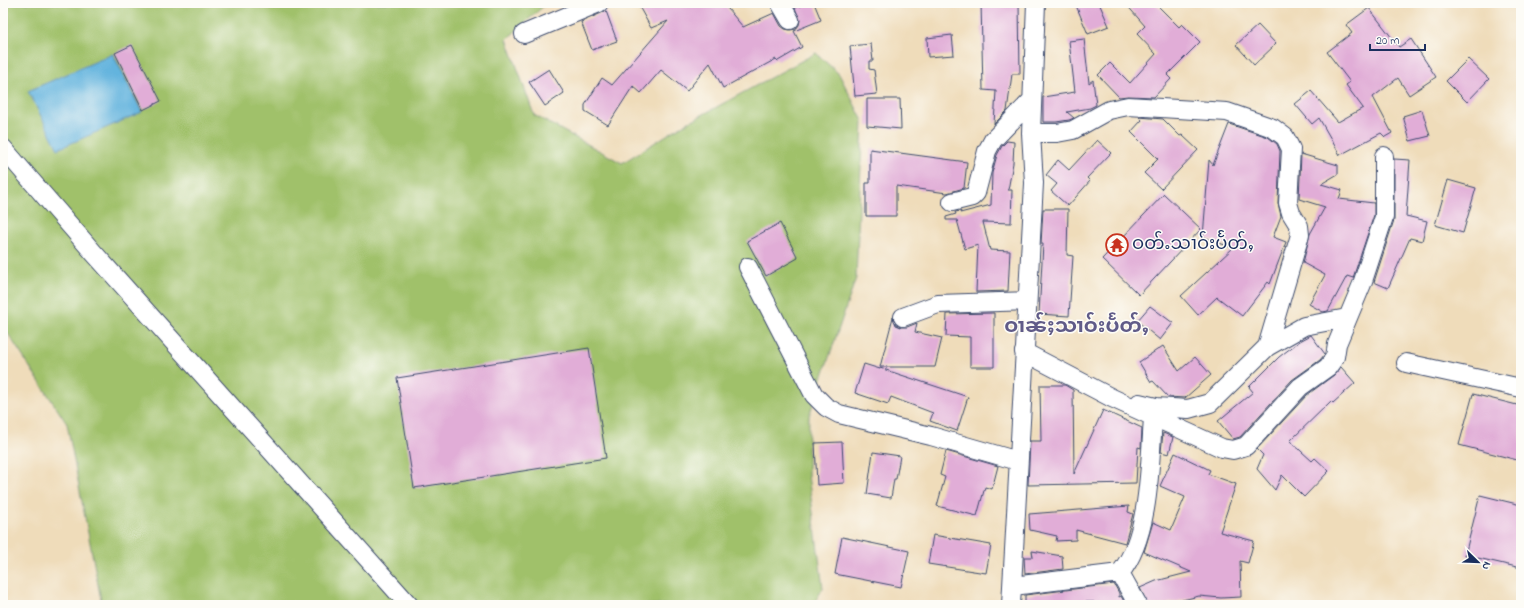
<svg xmlns="http://www.w3.org/2000/svg" width="1524" height="608" font-family="'Indie Flower','Noto Sans Myanmar',sans-serif">
	<style>
		.green { fill: #a0c16a; stroke: #5e7864 }
		.water { fill: #63b4de; stroke: #3f729e }
		.building { fill: #e1add7 }
		.lines { fill: none; stroke-linecap: round; stroke-linejoin: round }
		.minor-casing { stroke: #3b496c; stroke-width: 20 }
		.minor { stroke: #fff; stroke-width: 18 }
		.labels { text-anchor: middle; dominant-baseline: central; stroke-width: 3; stroke-linejoin: round; paint-order: stroke }
		.poi-label { font-size: 18px; fill: #1b2f5e; stroke: #fdfcf7; text-anchor: start }
		.quarter-label { font-size: 20px; font-weight: bold; fill: #605b88; stroke: #fdfcf7 }
	</style>
	<rect width="100%" height="100%" fill="#fdfcf7"/>
	<filter id="ink" filterUnits="userSpaceOnUse"><feTurbulence type="fractalNoise" baseFrequency=".025" numOctaves="2"/><feDisplacementMap in="SourceGraphic" scale="8" xChannelSelector="R" yChannelSelector="G"/><feConvolveMatrix kernelMatrix="1 2 1 2 8 2 1 2 1" color-interpolation-filters="sRGB"/></filter>
	<filter id="wash" filterUnits="userSpaceOnUse"><feTurbulence type="fractalNoise" baseFrequency=".012" numOctaves="4" result="noise"/><feDisplacementMap in="SourceGraphic" scale="16" xChannelSelector="R" yChannelSelector="G"/><feGaussianBlur stdDeviation="0.9" result="paint"/><feColorMatrix in="noise" values="0 0 0 0 0 0 0 0 0 0 0 0 0 0 0 0 0 1.4 0 .05"/><feComposite in="paint" operator="in"/></filter>
	<g filter="url(#wash)">
		<rect width="100%" height="100%" fill="#efdcba"/>
		<path class="green" d="M3,3h544l-40,36 27,76 88,48 56,-35 138,-75 23,21 24,47 -7,157 -47,138 -1,59 15,113 -10,17h-715l3,-5 -34,-176 -64,-98z"/>
		<path class="water" d="M113,54l29,58 -84,37 -30,-58z"/>
		<g id="blocks">
			<path class="building" d="M637,3h86l20,24 31,-14 7,13 4,3 5,1 6,-1 3,-4 1,-5 -5,-12 12,-5h7l7,17 -27,11 8,16 -24,14 -2,-2 -53,29 -13,-25 -23,28 -26,-21 -20,23 -8,-7 -25,39 -23,-14v-6l17,-27 10,7 56,-64 -17,7z
				M981,3h38l1,71h-8l-5,37 -13,13 2,-33 -13,-1z
				M1075,3h24l10,23 -21,8z
				M1125,3h30l24,24 3,-3 18,18 -33,33 4,4 -17,18 -26,-1 -9,1 -21,-22 12,-12 20,20 26,-29 -19,-20 8,-8z
				M1369,8l30,39 12,-8 25,38 -27,18 -11,-17 -25,19 19,36 -7,4 -4,-4 -41,22 -21,-37 -7,6 -17,-20 16,-13 27,31 25,-14 -17,-23 4,-3 -23,-30 25,-19 -6,-8z
				M606,11l11,30 -25,9 -11,-28z
				M1258,25l18,19 -22,21 -18,-20z
				M952,35l2,20 -26,2 -1,-19z
				M1084,39l5,44 4,-3 3,25 -6,3 -23,4 7,6 -5,2 -13,2h-13v-25l32,-5 -6,-51z
				M871,44l2,17h-4v8l5,1 3,24 -22,2 -5,-50z
				M132,45l29,56 -18,9 -28,-57z
				M1468,59l21,20 -22,23 -21,-21z
				M549,69l15,24 -19,13 -16,-24z
				M867,99h33l1,30 -34,-3z
				M1422,110l8,26 -20,5 -7,-25z
				M1139,117l24,2 17,17 2,-1 16,15 -37,39 -17,-16 14,-14 -27,-27 11,-12z
				M1229,124l39,13 9,7 3,7 -2,52 3,13 -8,21 13,5 -16,42 -2,-2 -26,34 -25,-19 -19,18 -17,-19 52,-48 -30,-11 6,-77 4,5z
				M1097,140l14,13 -24,25 3,3 -22,25 -17,-15 6,-7 -11,-9 12,-15 11,10z
				M1007,141l7,1 -1,21 -5,27h4l-1,33 -28,-1 7,28 20,1 -2,40 -32,1 2,-47 -13,4 -8,-29h-11v-3l10,-3 -1,-2 6,-1 -1,2 31,-8 1,-32 5,-18 5,-9z
				M870,149l97,13 -3,26 -17,5 -51,-7v30h-30v-33h4z
				M1301,154l37,11v9l-17,10 21,6 -3,9 35,4v12l-21,63 -6,-2 -19,35 -5,1 -14,-8 16,-29 -22,-12 7,-29 15,-27 -26,-8z
				M1394,159l16,1 -4,56 21,5 -5,20 -12,-3 -22,50 -14,-6 20,-62z
				M1448,180l28,8 -13,45 -28,-8z
				M1164,194l37,35 -62,66 -37,-36z
				M1043,209h25l-1,46 6,1 -4,60 -30,-2 4,-70h-2z
				M780,223l18,35 -32,18 -19,-35z
				M1150,306l23,17 -13,17 -23,-19z
				M994,313v54h-24v-30l-24,-1 1,-22z
				M893,317l3,8 5,2h6l10,-4 -2,9 27,6 -7,29h-55z
				M1311,335l14,19 -5,6 -28,20 -52,57 -7,2 -15,-18 35,-29 -4,-5 30,-30 21,-16z
				M1163,346l16,25 16,-14 16,18 -26,23 -17,-1 -15,-16 -2,1 -12,-20z
				M589,348l17,110 -192,30 -17,-110z
				M864,364l16,5v-1l88,29 -11,34 -27,-10 3,-8 -42,-16 -3,7 -33,-11z
				M1341,367l14,16 -22,20 -2,-2 -41,40 22,20 3,-3 14,13 -25,26 -22,-22 -7,15 -18,-21 6,-14 -6,-6 50,-54 27,-20z
				M1040,385h25l8,5 1,84 29,-64 39,18 -1,20 -3,-1 -2,36 -108,2 2,-44h11z
				M1473,394l48,12v55l-62,-16z
				M1163,433l10,4 -4,17 -8,-2z
				M842,442l2,41 -27,2 -2,-42z
				M946,451l52,15 -6,23 -7,-2 -8,29 -40,-10 8,-29 -5,-2z
				M873,452l27,4 -4,23h-2l-3,19 -24,-4z
				M1175,453l35,17 -2,4 28,10 -16,48 34,9 -6,22 -8,-2 1,36 -20,1 -22,-2 -37,9h-14l-8,-17 16,-7 35,-9 -47,-20 9,-30 18,8 14,-33 -25,-11z
				M1480,495l41,10v63l-56,-13z
				M1129,506l-1,6 5,2 -8,29 -49,-13v10l-20,1 1,-5 -27,-6 -1,-16z
				M933,535l58,10 -5,28 -58,-9z
				M842,537l67,14 -8,36 -66,-13z
				M1032,551l30,5 1,13 -38,5 -1,-17h9z
				M1114,584l5,9v4l2,-1 5,9h-32v-3h-46v3h-23v-10z"/>
		</g>
	</g>
	<g filter="url(#ink)">
		<use href="#blocks" fill-opacity="0" stroke="#3b496c" stroke-width="1"/>
		<g class="lines">
			<g class="minor-casing">
				<path id="minor" d="M780,3l10,17
					M524,34l75,-31
					M1031,133h26l16,-3 36,-20 19,-4 99,6 46,16 12,9 6,12 -3,54 3,10 8,13 1,9 -33,112
					M3,148l90,104 316,353
					M952,202l20,-5 4,-4 11,-42 6,-11 39,-40
					M748,267l66,128 12,12 13,7 92,22 87,25
					M903,317l35,-13 89,-3
					M1024,352l88,46 110,50 11,2 13,-4 54,-59 28,-20 7,-10 2,-13 25,-60 22,-67v-61
					M1406,363l115,25
					M1139,403l17,4 32,2 22,-6 57,-56 37,-21 43,-8
					M1120,573l18,32
					M1013,586l107,-13c30,-36 30,-111 33,-156
					M1011,605l23,-422 -3,-50 5,-130"/>
			</g>
			<use href="#minor" class="minor"/>
		</g>
	</g>
	<defs>
		<g id="temple-ring" transform="scale(1.15)"><circle r="9.5" fill="#fdfcf7" stroke="#c8321e" stroke-width="1.5"/><path d="M0-6L5-2H3V0L6.5 2.5H4V6H1.5V3h-3V6H-4V2.5H-6.5L-3 0V-2H-5Z" fill="#c8321e"/></g>
	</defs>
	<g fill-rule="evenodd">
		<use href="#temple-ring" x="1117" y="245"/>
	</g>
	<g class="labels">
		<g class="poi-label">
			<text x="1132" y="245">ဝတ်ႉသၢဝ်းပႅတ်ႇ</text>
		</g>
		<g class="quarter-label">
			<text x="1077" y="327">ဝၢၼ်ႈသၢဝ်းပႅတ်ႇ</text>
		</g>
	</g>
	<rect width="1524" height="608" fill="none" stroke="#fdfcf7" stroke-width="16"/>
	<g transform="translate(1478 562) rotate(113)" stroke="#fdfcf7" stroke-width="3" paint-order="stroke">
	<path d="M0-3L7 15L0 10L-7 15Z" fill="#1b2f5e"/>
	<text y="-6" font-size="11" font-weight="bold" text-anchor="middle" fill="#1b2f5e">N</text>
	</g>
	<path d="M1370 44v6h55v-6" fill="none" stroke="#1b2f5e" stroke-width="2"/>
	<text x="1376" y="44" font-size="12" fill="#1b2f5e" stroke="#fdfcf7" stroke-width="3" paint-order="stroke">20 m</text>
</svg>
